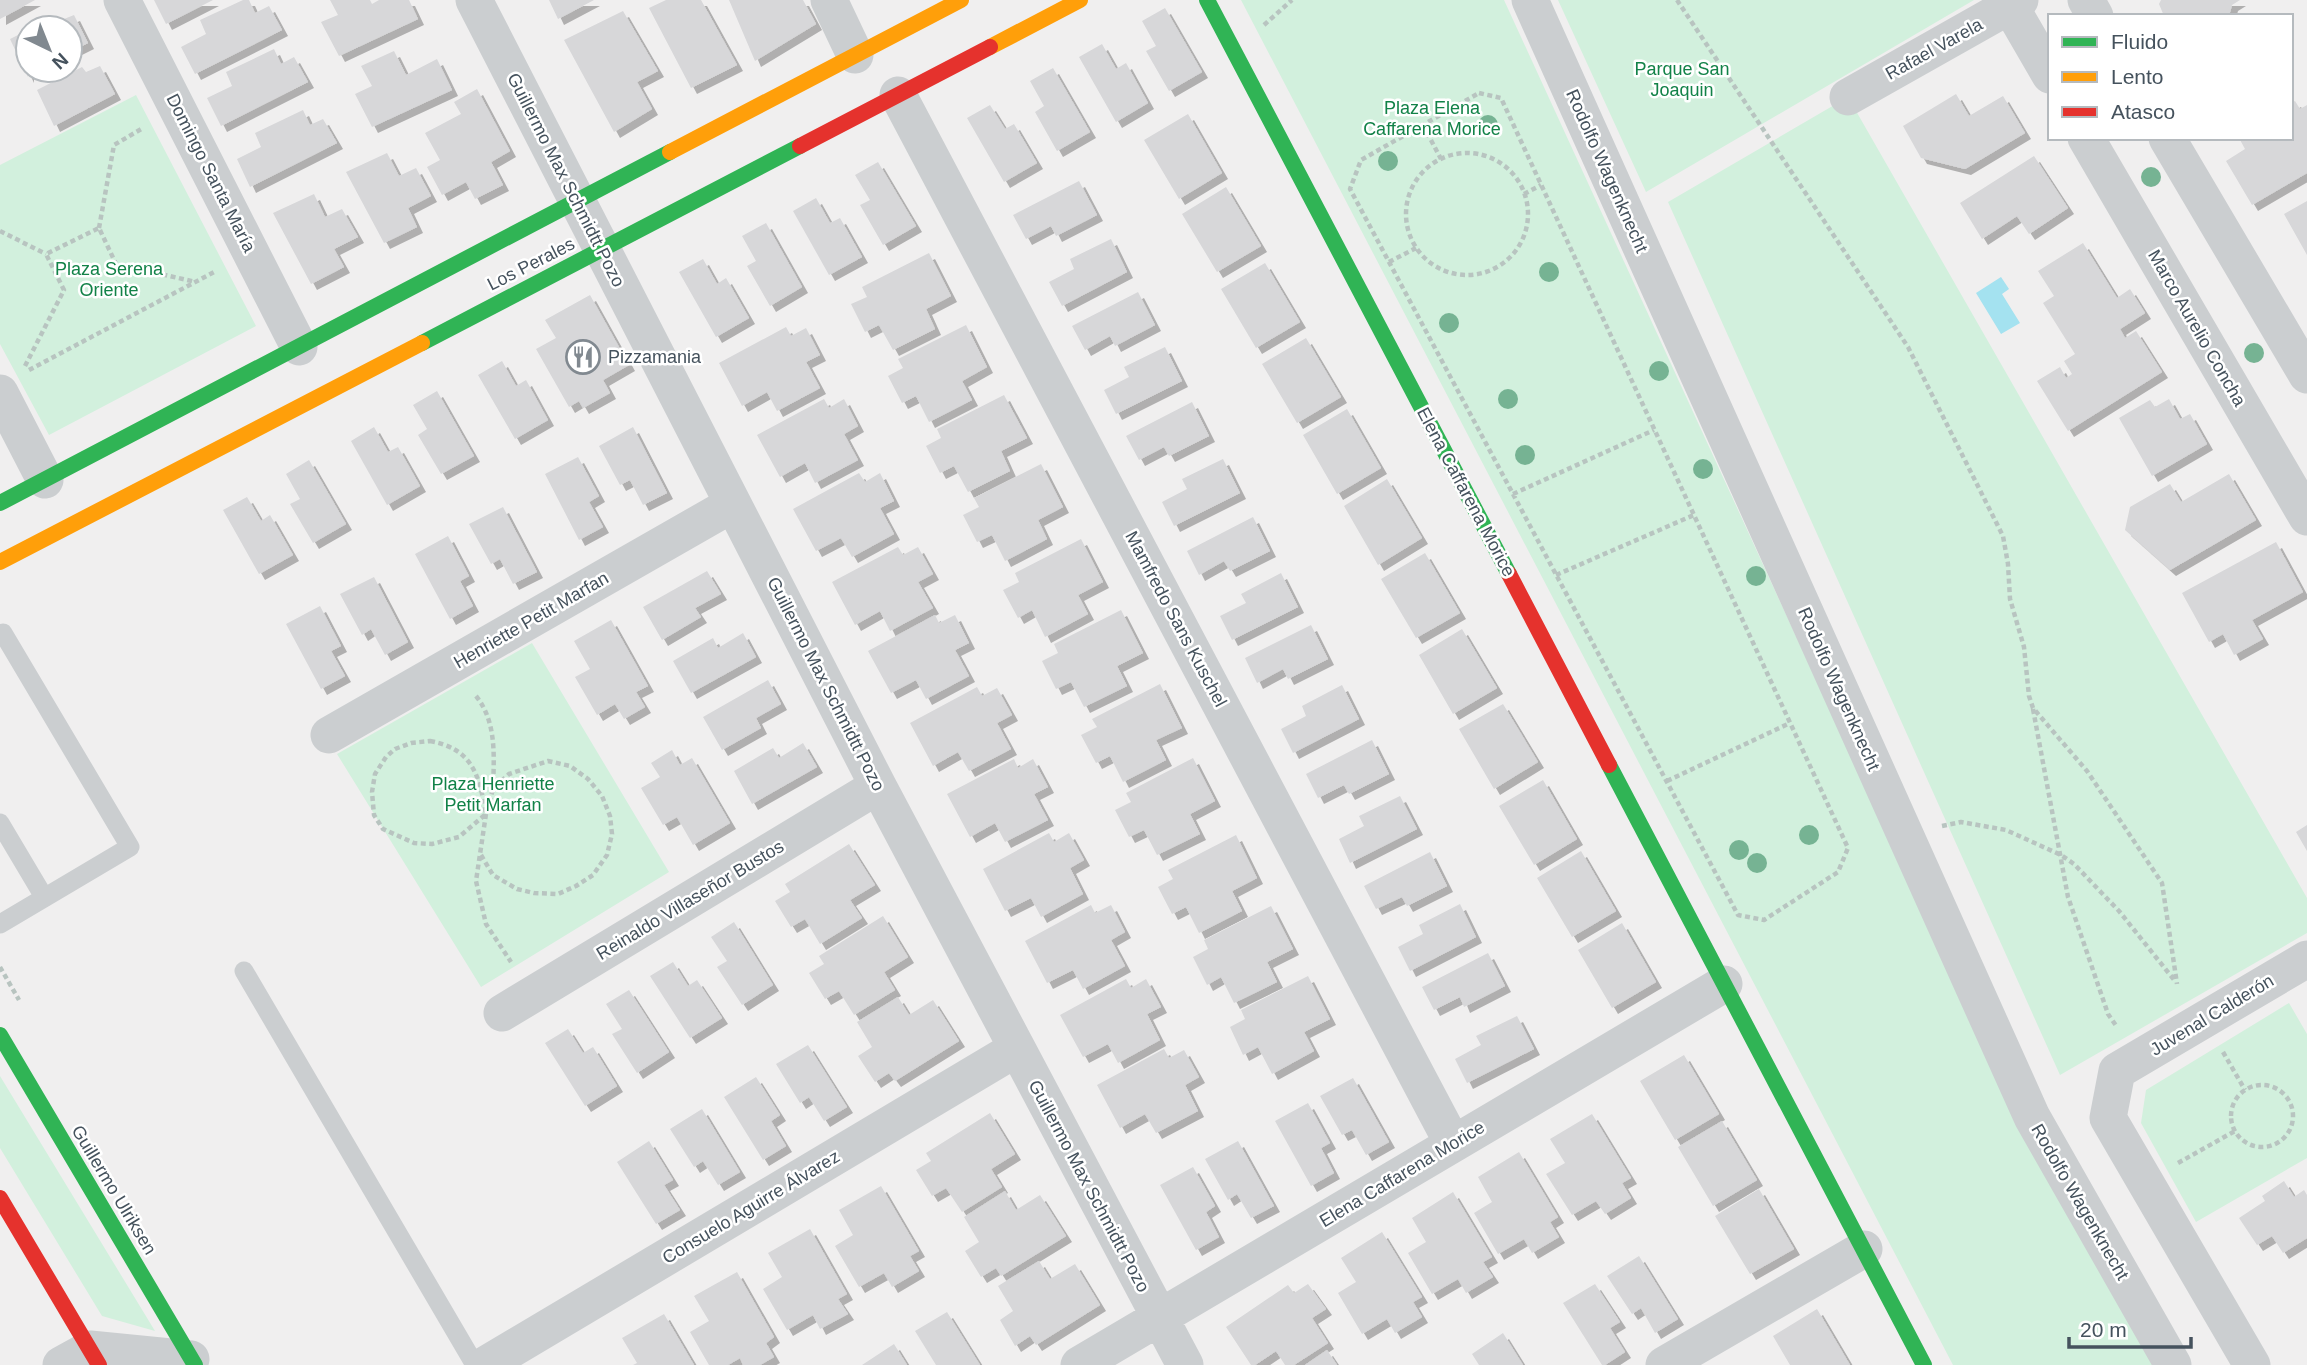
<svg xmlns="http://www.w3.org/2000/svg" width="2307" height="1365" font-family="Helvetica,sans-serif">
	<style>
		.green { fill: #d2f0dd }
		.water { fill: #a4e2f0 }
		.building { fill: #d7d7d9; filter: url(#shadow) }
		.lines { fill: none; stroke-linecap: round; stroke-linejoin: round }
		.path { stroke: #b8c4c0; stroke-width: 4.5; stroke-dasharray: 5 3.5; stroke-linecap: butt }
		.lane { stroke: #cbced0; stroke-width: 19 }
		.street { stroke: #cbced0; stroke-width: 37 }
		.fast { stroke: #30b455; stroke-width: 16 }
		.slow { stroke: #ff9f0a; stroke-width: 16 }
		.jam { stroke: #e5322d; stroke-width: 16 }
		.tree { fill: #76b393 }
		.labels { text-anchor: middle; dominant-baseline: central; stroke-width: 5; stroke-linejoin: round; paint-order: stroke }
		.street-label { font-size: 18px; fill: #45525d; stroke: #fff }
		.park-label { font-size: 18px; fill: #128248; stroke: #fff }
		.poi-label { font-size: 18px; fill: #45525d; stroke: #fff; text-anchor: start }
	</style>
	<defs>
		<filter id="shadow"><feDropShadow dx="6" dy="6" stdDeviation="0" flood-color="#0004"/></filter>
	</defs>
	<rect width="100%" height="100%" fill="#f0efef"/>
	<path class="green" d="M1241,0h263l519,1131 131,234h-201z
		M1558,0h416l-328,192z
		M136,95l120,231 -207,109 -49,-91v-179z
		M1848,97l459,801v35l-247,142 -392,-873z
		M532,643l137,229 -188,115 -144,-233z
		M2289,1003l18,31v124l-111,64 -55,-99 5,-33z
		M0,1076l155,255 -53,-15 -102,-168z"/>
	<path class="water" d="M2001,277l8,12 -7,5 18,29 -19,11 -25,-41z"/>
	<path class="building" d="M0,0h35l-35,19z
		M154,0h59l-47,24z
		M243,0h6l6,13 14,-7 13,24 -87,44 -14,-27 25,-13 -6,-14z
		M330,0h40l2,4 7,-4h30l9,19 -79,37 -18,-34 17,-7z
		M549,0h45l-36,19z
		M666,0h35l36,65 -46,23 -42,-80z
		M729,0h74l13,24 -61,37z
		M2161,0h79l-8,5 -3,11h-65l-5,-12z
		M1165,8l37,64 -33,19 -23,-40 10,-5 -14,-25z
		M623,11l35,60 -21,11 15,27 -38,23 -50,-92z
		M74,15l14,28 -18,9v-24h-38l24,-12 3,5z
		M28,30v40h6l-6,3v4l-18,-38z
		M1102,44l14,25 10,-6 22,40 -32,19 -37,-65z
		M274,49l7,15 13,-7 14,25 -87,44 -14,-28 25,-12 -6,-14z
		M394,51l12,24 31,-16 15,31 -80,37 -17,-33 17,-8 -11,-20z
		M100,66l15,28 -61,32 -17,-36 45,-23 4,5z
		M1053,68l37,64 -33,19 -22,-39 9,-6 -14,-25z
		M477,89l33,62 -19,11 12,23 -28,14 -9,-17 -24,13 -15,-28 13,-7 -15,-27 36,-19 -7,-12z
		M1956,94l13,22 34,-20 22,37 -60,36 -44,-11 -18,-32z
		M2295,101l5,8 7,-4v68l-55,32 -26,-44 19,-12 -6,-11h52v-35z
		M990,105l15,24 9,-5 23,39 -33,19 -37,-64z
		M303,110l7,15 13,-6 14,24 -87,44 -13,-28 24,-12 -6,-14z
		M1188,114l34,59 -43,26 -35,-59z
		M387,153l12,23 17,-8 15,28 -23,12 9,19 -33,16 -38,-71z
		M2034,156l34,52 -39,26 -12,-18 -35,23 -22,-36z
		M878,162l38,64 -33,19 -23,-40 10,-5 -15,-25z
		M1079,181l18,34 -41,21 -5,-10 -25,13 -13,-24z
		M1226,187l35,59 -44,26 -35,-58z
		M314,194l11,23 17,-8 16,28 -24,12 10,18 -33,17 -38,-71z
		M816,198l14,25 10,-5 22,39 -33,18 -36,-64z
		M2307,201v54l-23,-41z
		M766,223l36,64 -32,19 -23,-40 9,-5 -14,-25z
		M1111,239l16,33 -65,34 -13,-24 25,-13 -4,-10z
		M2083,243l34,55 13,-9 15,24 -25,16 5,9 11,-7 26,41 -94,59 -31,-50 23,-14 6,11 6,-4 -8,-13 11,-7 -32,-51 11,-7 -16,-25z
		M929,253l22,43 -25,13 9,20 -42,21 -14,-25 -14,7 -14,-28 16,-7 -5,-10z
		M703,259l14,25 9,-6 23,40 -33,19 -37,-65z
		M1265,263l35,59 -44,26 -35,-59z
		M1138,292l17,33 -40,21 -5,-10 -25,14 -13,-24z
		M590,295l39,70 -26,15 7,13 -27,15 -4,-7 -10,6 -33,-58 20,-11 -11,-18z
		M966,325l21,42 -25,14 10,19 -43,22 -13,-26 -14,7 -14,-27 15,-8 -5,-9z
		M786,327l5,9 15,-8 14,27 -14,7 14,26 -43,23 -10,-19 -25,14 -23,-43z
		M1306,338l35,59 -44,26 -35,-59z
		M1165,347l17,34 -66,33 -12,-24 25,-13 -5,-10z
		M502,361l14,25 10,-6 22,40 -33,19 -37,-64z
		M437,391l37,65 -33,18 -23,-39 9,-6 -14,-24z
		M1004,395l23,43 -26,13 9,20 -42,21 -14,-26 -14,7 -14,-27 15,-8 -4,-9z
		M824,399l5,9 15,-9 14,27 -14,8 14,26 -43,23 -10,-20 -25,14 -23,-42z
		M2169,399l11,20 10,-5 17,30 -55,32 -33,-58 31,-18 5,7z
		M1192,402l17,34 -40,20 -5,-9 -25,13 -13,-24z
		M1347,409l34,59 -44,26 -34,-59z
		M374,427l14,25 10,-5 22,39 -33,19 -36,-64z
		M633,427l34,66 -24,12 -13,-25 -10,5 -21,-39z
		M578,457l21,39 -10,6 14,25 -24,13 -34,-66z
		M1223,459l17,34 -66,33 -12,-24 25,-13 -5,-10z
		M309,460l37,64 -33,19 -23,-39 10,-5 -14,-25z
		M1041,464l22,43 -25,13 9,19 -42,22 -13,-26 -15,7 -14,-27 16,-8 -5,-9z
		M859,473l6,9 15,-9 14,28 -14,7 14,26 -42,23 -11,-19 -25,13 -23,-42z
		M2229,474l27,46 -86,50 -45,-40 5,-23 40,-23 11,18z
		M1387,479l35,59 -44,27 -34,-59z
		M247,497l14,24 9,-6 23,40 -34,19 -36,-64z
		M503,507l34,65 -24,12 -13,-25 -9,5 -22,-40z
		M1253,517l17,34 -40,20 -6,-10 -25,14 -12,-24z
		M448,536l21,40 -9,5 13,25 -23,13 -35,-65z
		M1081,539l22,43 -25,13 10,19 -43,23 -13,-27 -14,8 -15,-28 16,-8 -4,-9z
		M2276,542l27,50 -51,28 11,19 -29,16 -11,-21 -14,8 -27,-49z
		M898,547l5,8 15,-8 15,27 -15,8 15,26 -43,23 -10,-20 -25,14 -23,-43z
		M1425,553l35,60 -44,25 -35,-59z
		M707,571l14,23 -26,14 6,9 -39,23 -19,-33z
		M1281,573l17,34 -66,33 -12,-24 26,-13 -5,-9z
		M374,577l34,65 -23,13 -14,-26 -9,6 -22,-41z
		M320,606l21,40 -10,5 14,25 -24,13 -35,-65z
		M1121,610l22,43 -26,13 10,20 -43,21 -13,-25 -15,7 -14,-28 16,-8 -4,-9z
		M935,615l4,8 16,-8 14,28 -14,7 14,26 -43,23 -10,-19 -25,13 -23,-42z
		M611,620l37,66 -12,6 9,15 -21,12 -9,-15 -18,11 -22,-38 15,-8 -16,-28z
		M1311,625l17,34 -40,20 -5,-10 -26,14 -12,-25z
		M1462,629l35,59 -44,26 -34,-59z
		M743,633l13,24 -65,36 -18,-32 40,-23 5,10z
		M768,680l13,24 -25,14 5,10 -39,22 -19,-33z
		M1160,684l22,44 -26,12 10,20 -43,22 -13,-26 -14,7 -15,-28 16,-8 -5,-8z
		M1342,685l17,34 -66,34 -12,-24 25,-13 -4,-10z
		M977,687l5,9 15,-8 15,27 -15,8 14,26 -42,22 -11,-19 -25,14 -23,-43z
		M1503,704l35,58 -44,27 -35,-60z
		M1372,740l17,34 -40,20 -5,-9 -26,13 -12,-24z
		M803,743l14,24 -65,37 -18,-33 39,-23 6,10z
		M672,750l8,15 12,-7 38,65 -37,22 -16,-28 -14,8 -22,-37 19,-11 -9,-14z
		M1193,758l22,43 -25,13 10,20 -43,21 -13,-25 -15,7 -14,-27 16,-8 -5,-9z
		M1014,759l4,9 15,-9 15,28 -14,7 14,26 -43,22 -10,-19 -25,14 -23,-43z
		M1543,780l34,59 -43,26 -35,-59z
		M1400,796l17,33 -67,34 -11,-24 25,-13 -5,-10z
		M2307,825v26l-11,-19z
		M1049,833l5,9 15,-9 15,27 -14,8 13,26 -42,23 -10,-19 -26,13 -22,-42z
		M1236,835l21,43 -25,13 10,20 -43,22 -13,-26 -14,7 -14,-27 15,-8 -5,-9z
		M849,844l26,41 -25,15 12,18 -42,26 -15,-25 -14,8 -16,-26 15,-9 -5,-8z
		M1581,851l35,60 -44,26 -35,-59z
		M1430,852l17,34 -40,20 -5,-9 -26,12 -12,-23z
		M1460,904l16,33 -66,34 -12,-24 25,-13 -4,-9z
		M1091,905l4,8 16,-8 14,27 -14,8 14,26 -42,23 -10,-19 -26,13 -22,-42z
		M1271,906l22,43 -26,13 10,20 -43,21 -13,-26 -14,8 -14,-28 15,-8 -4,-9z
		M883,916l25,41 -24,15 11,18 -41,25 -15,-24 -14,8 -16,-26 15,-9 -5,-8z
		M734,922l39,63 -31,20 -25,-38 10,-6 -16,-24z
		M1622,923l34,59 -44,26 -34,-58z
		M1488,953l17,33 -41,21 -4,-10 -26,13 -12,-23z
		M673,962l15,24 9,-6 25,38 -32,20 -40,-62z
		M1308,976l22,43 -26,13 10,19 -42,23 -14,-27 -15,8 -13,-28 15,-8 -4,-9z
		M1126,979l5,9 15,-9 15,28 -14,7 13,26 -42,23 -10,-19 -25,13 -23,-42z
		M629,990l40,62 -32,21 -25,-39 10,-5 -16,-25z
		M898,997l11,18 24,-15 26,41 -64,40 -6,-8 -14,9 -17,-26 14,-9 -15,-25z
		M1517,1016l17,33 -67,34 -12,-24 26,-14 -5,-9z
		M568,1029l15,24 10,-6 24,39 -32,20 -40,-63z
		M808,1045l39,62 -23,14 -15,-24 -9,6 -24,-39z
		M1164,1049l5,9 15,-8 15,27 -14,8 13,26 -42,22 -11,-19 -25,14 -23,-43z
		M1684,1055l35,59 -44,26 -35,-59z
		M756,1077l24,38 -9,6 15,25 -23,14 -39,-63z
		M1353,1078l36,64 -23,13 -14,-25 -10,5 -22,-39z
		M1308,1103l22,40 -9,5 13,25 -23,13 -36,-65z
		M702,1109l38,63 -22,13 -15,-24 -9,6 -24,-38z
		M990,1113l25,41 -24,15 11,18 -40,25 -16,-24 -14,8 -16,-26 15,-9 -5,-8z
		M1592,1114l39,64 -9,5 9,15 -26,16 -9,-13 -24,14 -26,-41 19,-11 -15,-24z
		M1722,1121l35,59 -44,26 -35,-59z
		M649,1141l24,39 -9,5 16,25 -24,14 -39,-62z
		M1238,1141l36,65 -23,12 -14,-24 -9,6 -23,-41z
		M1519,1152l39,65 -8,5 9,15 -27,16 -8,-14 -26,15 -24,-41 18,-11 -14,-25z
		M1193,1167l22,39 -9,6 13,25 -23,13 -36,-65z
		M2284,1181l10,16 10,-7 3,5v43l-24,15 -11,-17 -15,9 -18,-27 26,-17 -3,-5z
		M881,1186l38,65 -9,5 9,15 -27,16 -8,-14 -25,14 -24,-41 18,-11 -14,-25z
		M1759,1189l35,60 -44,25 -35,-58z
		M1005,1191l11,19 24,-15 26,41 -65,40 -5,-8 -15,9 -16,-26 14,-9 -15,-25z
		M1453,1192l39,65 -9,5 10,15 -27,16 -8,-14 -26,15 -24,-41 18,-11 -14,-24z
		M810,1229l37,65 -9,5 10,15 -28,15 -7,-14 -26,15 -24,-41 19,-12 -14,-24z
		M1382,1232l40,65 -9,5 9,15 -27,16 -8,-14 -25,15 -24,-41 18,-11 -15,-24z
		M1639,1256l39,63 -23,14 -14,-25 -9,6 -25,-38z
		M1039,1261l11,18 25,-15 25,41 -64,40 -6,-9 -15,10 -15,-26 13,-9 -15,-25z
		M737,1272l37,65 -8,6 8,14 -14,8h-17l-3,-7 -12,7h-19l-19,-33 19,-11 -15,-25z
		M1308,1284l18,25 -14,9 16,25 -34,22h-9l-9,-14 -21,14h-4l-25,-38 62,-42 6,8z
		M1595,1284l25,38 -10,6 15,24 -20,13h-3l-39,-62z
		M1817,1309l33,56h-60l-17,-29z
		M947,1312l33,53h-44l-21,-34z
		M664,1314l30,51h-61l4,-2 -15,-25z
		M1503,1333l20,32h-44l-7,-11z
		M894,1344l13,21h-45z
		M1327,1350l10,15h-32z"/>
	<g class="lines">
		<path class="path" d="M1677,0l231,347 95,189 5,28 2,35 14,48 5,49 4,12 54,63 75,112 15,101
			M1264,25l28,-25
			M1479,93l22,5 347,750 -10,24 -74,48 -26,-5 -388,-726 11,-29z
			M1423,125l18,34
			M1406 214a61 61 0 1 1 122 0a61 61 0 1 1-122 0Z
			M1524,194l17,-9
			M99,228l15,-83 29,-17
			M0,231l46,23
			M1389,262l27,-14
			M25,366l39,-76 -18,-36 53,-26 17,36 80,18
			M29,370l187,-99
			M1513,494l141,-64
			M1556,575l138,-60
			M476,696c21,26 18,61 17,92
			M2033,709l35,188 40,117 9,13
			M430,741c43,8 49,34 56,73l-27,23 -27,7 -18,-1 -31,-14 -9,-14 -2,-23 3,-18 11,-17 9,-8 16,-6z
			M1667,781l123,-58
			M1942,826l19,-4 45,8 55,25 13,9 45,47 56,70
			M481,855l12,20 24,14 17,4 24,1 18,-8 17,-11 14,-20 5,-21 -2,-18 -8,-20 -14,-17 -18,-13 -22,-5 -39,13 -16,15 -7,25 -10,67 10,43 25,38
			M0,967l19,33
			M2223,1052l22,38
			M2231 1116a31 31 0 1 1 62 0a31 31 0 1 1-62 0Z
			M2178,1163l57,-32"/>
		<path class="lane" d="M0,634l3,-1 127,214 -130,77
			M0,823l44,74
			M244,971l231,394"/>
		<path class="street" d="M122,0l177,347
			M474,0l404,786 307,579
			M829,0l26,55
			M1530,0l502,1117 141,248
			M2086,0l9,16
			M2010,6l40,69
			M898,95l555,1049
			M1848,97l172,-97
			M2086,138l221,379
			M2167,138l140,237
			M0,393l45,87
			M329,735l404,-231
			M502,1013l376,-227
			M61,1365l29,-16 101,10
			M485,1365l531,-316
			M1079,1365l645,-381
			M1664,1365l200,-116
			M2252,1365l-144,-247 9,-47 190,-112"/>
		<path class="fast" d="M1207,0l302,574
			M422,343l378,-197
			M0,503l670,-351
			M1609,765l315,600
			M0,1035l195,330"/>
		<path class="slow" d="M990,47l90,-47
			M670,152l291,-152
			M0,562l422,-219"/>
		<path class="jam" d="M800,146l190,-99
			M1509,574l100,191
			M0,1198l99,167"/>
	</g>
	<g class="tree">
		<circle cx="1488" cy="125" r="10"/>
		<circle cx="1388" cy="161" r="10"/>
		<circle cx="2151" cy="177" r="10"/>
		<circle cx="1549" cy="272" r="10"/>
		<circle cx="1449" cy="323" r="10"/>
		<circle cx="2254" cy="353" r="10"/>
		<circle cx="1659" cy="371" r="10"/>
		<circle cx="1508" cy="399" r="10"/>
		<circle cx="1525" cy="455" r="10"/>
		<circle cx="1703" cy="469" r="10"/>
		<circle cx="1756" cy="576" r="10"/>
		<circle cx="1809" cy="835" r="10"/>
		<circle cx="1739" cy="850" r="10"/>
		<circle cx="1757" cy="863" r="10"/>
	</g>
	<defs>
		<g id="restaurant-ring" transform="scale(1.75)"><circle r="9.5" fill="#fff" stroke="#818990" stroke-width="1.5"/><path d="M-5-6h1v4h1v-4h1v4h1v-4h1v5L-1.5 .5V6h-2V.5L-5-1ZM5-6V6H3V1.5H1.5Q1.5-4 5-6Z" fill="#818990"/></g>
	</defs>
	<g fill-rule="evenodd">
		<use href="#restaurant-ring" x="583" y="357"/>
	</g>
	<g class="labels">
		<g class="street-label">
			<text transform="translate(1934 49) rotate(-29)">Rafael Varela</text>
			<text transform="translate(1607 171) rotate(66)">Rodolfo Wagenknecht</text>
			<text transform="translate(211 173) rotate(63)">Domingo Santa María</text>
			<text transform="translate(566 180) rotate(63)">Guillermo Max Schmidtt Pozo</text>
			<text transform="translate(531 264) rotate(-27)">Los Perales</text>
			<text transform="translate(2197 328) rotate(60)">Marco Aurelio Concha</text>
			<text transform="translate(1466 492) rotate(62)">Elena Caffarena Morice</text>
			<text transform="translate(1176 619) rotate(62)">Mamfredo Sans Kuschel</text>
			<text transform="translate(531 620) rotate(-30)">Henriette Petit Marfan</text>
			<text transform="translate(826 684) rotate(63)">Guillermo Max Schmidtt Pozo</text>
			<text transform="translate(1839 689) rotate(66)">Rodolfo Wagenknecht</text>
			<text transform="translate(690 900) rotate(-31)">Reinaldo Villaseñor Bustos</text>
			<text transform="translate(2212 1015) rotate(-31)">Juvenal Calderón</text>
			<text transform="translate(1402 1174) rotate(-31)">Elena Caffarena Morice</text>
			<text transform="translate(1089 1186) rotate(62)">Guillermo Max Schmidtt Pozo</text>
			<text transform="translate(114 1190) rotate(59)">Guillermo Ulriksen</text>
			<text transform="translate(2080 1202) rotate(60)">Rodolfo Wagenknecht</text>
			<text transform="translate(751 1207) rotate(-31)">Consuelo Aguirre Álvarez</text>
		</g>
		<g class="park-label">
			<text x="1682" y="69">Parque San<tspan x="1682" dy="21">Joaquin</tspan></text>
			<text x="1432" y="108">Plaza Elena<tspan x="1432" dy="21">Caffarena Morice</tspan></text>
			<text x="109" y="269">Plaza Serena<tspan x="109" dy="21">Oriente</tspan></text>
			<text x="493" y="784">Plaza Henriette<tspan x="493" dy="21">Petit Marfan</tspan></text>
		</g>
		<g class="poi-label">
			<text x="608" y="357">Pizzamania</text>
		</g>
	</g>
	<rect x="2048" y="14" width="245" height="126" fill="#ffffff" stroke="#b5babe" stroke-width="2"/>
	<rect x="2062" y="37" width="35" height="10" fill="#30b455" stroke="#b5babe" stroke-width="2"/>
	<text x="2111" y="49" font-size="21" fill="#45525d">Fluido</text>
	<rect x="2062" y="72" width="35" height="10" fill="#ff9f0a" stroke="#b5babe" stroke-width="2"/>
	<text x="2111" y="84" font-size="21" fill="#45525d">Lento</text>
	<rect x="2062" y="107" width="35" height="10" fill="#e5322d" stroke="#b5babe" stroke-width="2"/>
	<text x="2111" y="119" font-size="21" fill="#45525d">Atasco</text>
	<g transform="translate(49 49) rotate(137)"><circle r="33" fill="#ffffff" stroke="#b5babe" stroke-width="2"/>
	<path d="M0-5L12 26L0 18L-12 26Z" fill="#818990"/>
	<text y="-10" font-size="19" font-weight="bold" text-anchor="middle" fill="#45525d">N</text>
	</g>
	<path d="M2069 1337v10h122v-10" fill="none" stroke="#45525d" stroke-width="3.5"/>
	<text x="2080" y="1337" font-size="21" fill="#45525d" stroke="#ffffff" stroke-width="5" paint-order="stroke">20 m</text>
</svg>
